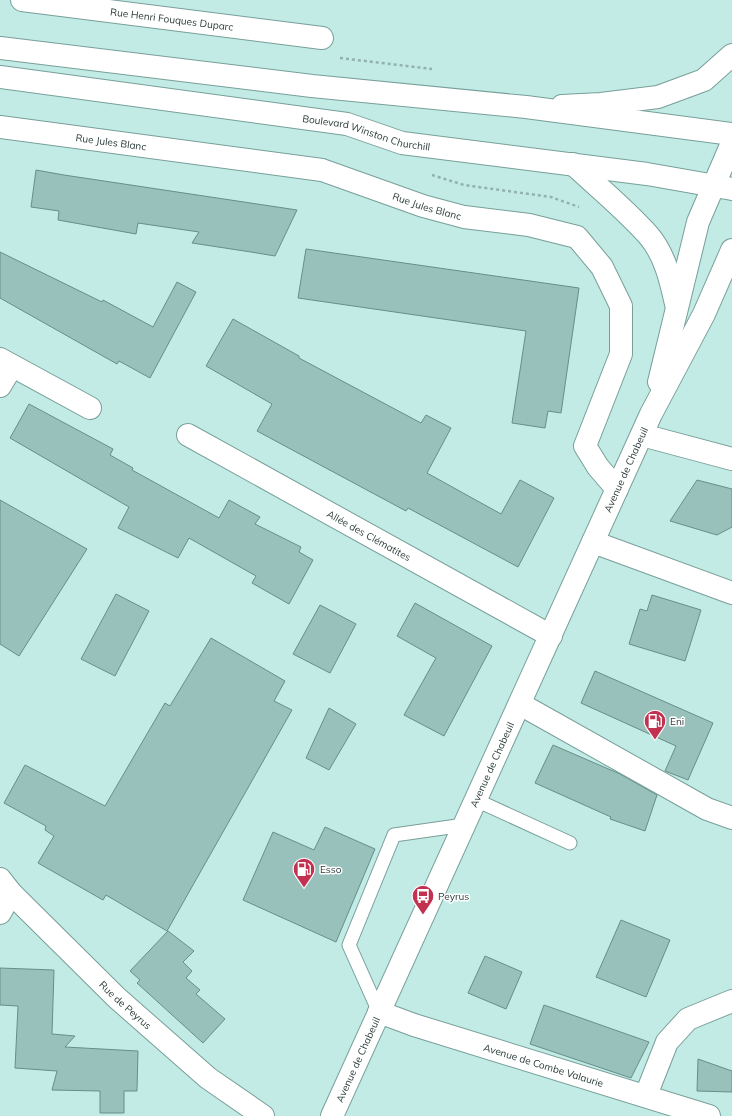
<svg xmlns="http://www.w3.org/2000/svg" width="732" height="1116" font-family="Mulish,sans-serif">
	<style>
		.building { fill: #99c1bc; stroke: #678e89 }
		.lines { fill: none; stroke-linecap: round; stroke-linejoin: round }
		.service-casing { stroke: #789f9a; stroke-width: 15 }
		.minor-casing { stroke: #789f9a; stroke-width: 24 }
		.secondary-casing { stroke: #789f9a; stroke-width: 24 }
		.primary-casing { stroke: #789f9a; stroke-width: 24 }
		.path { stroke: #91b2ad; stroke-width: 2.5; stroke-dasharray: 3 3; stroke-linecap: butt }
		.service { stroke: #fff; stroke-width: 13 }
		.minor { stroke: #fff; stroke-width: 22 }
		.secondary { stroke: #fff; stroke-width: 22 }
		.primary { stroke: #fff; stroke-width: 22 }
		.labels { text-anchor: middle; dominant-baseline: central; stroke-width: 3; stroke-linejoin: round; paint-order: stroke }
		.street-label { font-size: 10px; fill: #2a3b39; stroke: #fff }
		.poi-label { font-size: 10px; fill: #2a3b39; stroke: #fff; text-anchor: start }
	</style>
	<rect width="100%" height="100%" fill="#c2ebe5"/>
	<path class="building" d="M36,170l28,5 233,35 -22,46 -24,-4 -59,-9 7,-11 -61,-9 -2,11 -78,-14 1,-9 -28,-4z
		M306,249l273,39 -18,125 -13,-2 -3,17 -33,-5 14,-92 -228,-33z
		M0,252l102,50 1,-2 50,27 24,-45 19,10 -46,86 -31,-17 -2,3 -117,-66z
		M233,319l66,37v2l122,65 5,-8 25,13 -24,45 74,41 19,-34 34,18 -36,69 -110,-59 -2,3 -149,-80 15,-27 -66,-38z
		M29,404l84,45 -3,6 23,13 -1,2 87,48 10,-18 31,17 -5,7 46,23 -2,5 14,8 -24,44 -37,-21 4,-7 -67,-38 -11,20 -60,-30 11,-21 -119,-69z
		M697,480l35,9v38l-15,8 -47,-14z
		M0,500l87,49 -68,107 -19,-12z
		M116,594l33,17 -34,65 -34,-17z
		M652,595l49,15 -16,51 -56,-17 11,-35 7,2z
		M415,603l77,43 -48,90 -40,-21 32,-57 -39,-22z
		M320,605l36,19 -26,49 -37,-19z
		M211,638l74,43 -11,20 18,9 -125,221 -61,-36 -3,5 -65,-37 16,-27 -9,-6 1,-4 -42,-23 21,-38 80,41 60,-103 5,3z
		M595,671l118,52 -25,57 -23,-9 11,-25 -95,-43z
		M329,708l27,16 -27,46 -23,-12z
		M553,745l67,29 37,21 -12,36 -35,-12 1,-2 -76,-34z
		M325,827l50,22 -39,93 -93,-42 30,-68 41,18z
		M621,920l49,20 -24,57 -50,-20z
		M168,931l26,20 -11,11 9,9 -6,7 14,12 -4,4 29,25 -22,24 -66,-60 3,-3 -10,-9z
		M485,956l37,16 -16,37 -38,-16z
		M0,968l54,2 -2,64 23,2 -10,11 73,4 -1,40h-13v22h-24v-22l-48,-1 5,-19 -42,-3 3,-62 -18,-1z
		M544,1005l105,37 -18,36 -101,-34z
		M698,1059l34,12v21l-35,-1z"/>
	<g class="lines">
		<g class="service-casing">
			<path id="service" d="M476,800l94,43
				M379,1012l-30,-67 45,-110 70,-10"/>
		</g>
		<g class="minor-casing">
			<g id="minor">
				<path id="s1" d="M22,0l300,38"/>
				<path id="s2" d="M0,127l322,43 101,36 41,11 65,8 48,12 25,30 19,39v48l-36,92 13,21 19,22"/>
				<path d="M0,359l90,49"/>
				<path d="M0,386l12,-20"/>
				<path id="s3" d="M188,435l363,201"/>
				<path d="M642,435l90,24"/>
				<path d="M593,542l139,51"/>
				<path d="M520,704l187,105 25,9"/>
				<path id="s4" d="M0,879l11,14 106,105 91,80 55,38"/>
				<path d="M0,913l11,-20"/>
				<path id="s5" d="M379,1012l35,13 295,91"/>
				<path d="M646,1095l21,-53 21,-23 44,-18"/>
			</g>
		</g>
		<g class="secondary-casing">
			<g id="secondary">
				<path d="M562,106l39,-2 57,-7 46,-17 28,-25"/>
				<path d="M573,164c25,23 54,47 76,72 16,19 22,45 27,68"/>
				<path d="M659,382l39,-160 34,-79"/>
				<path id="s6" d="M332,1116l319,-702 53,-100 28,-64"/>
			</g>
		</g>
		<g class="primary-casing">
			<g id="primary">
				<path d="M0,48l312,38 214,21 206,27"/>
				<path id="s7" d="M0,77l347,47 55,19 245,31 85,15"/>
			</g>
		</g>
		<path class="path" d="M340,58l92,11
			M432,175l32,10 87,12 28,10"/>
		<use href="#service" class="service"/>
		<use href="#minor" class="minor"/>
		<use href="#secondary" class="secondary"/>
		<use href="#primary" class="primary"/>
	</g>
	<defs>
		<g id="fuel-pin" transform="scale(1.15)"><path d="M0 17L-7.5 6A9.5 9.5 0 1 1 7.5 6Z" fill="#c2314f" stroke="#fff"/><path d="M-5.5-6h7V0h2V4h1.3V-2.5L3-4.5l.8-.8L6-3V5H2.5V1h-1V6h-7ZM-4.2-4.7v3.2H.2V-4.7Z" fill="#fff"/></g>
		<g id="bus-pin" transform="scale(1.15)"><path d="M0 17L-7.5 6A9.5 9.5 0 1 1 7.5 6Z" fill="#c2314f" stroke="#fff"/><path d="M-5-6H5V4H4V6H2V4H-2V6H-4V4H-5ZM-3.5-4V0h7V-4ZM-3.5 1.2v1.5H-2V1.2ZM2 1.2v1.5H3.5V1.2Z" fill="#fff"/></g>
	</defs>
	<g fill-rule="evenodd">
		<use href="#fuel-pin" x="655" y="721"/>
		<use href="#fuel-pin" x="304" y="869"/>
		<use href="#bus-pin" x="423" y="896"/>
	</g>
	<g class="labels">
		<g class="street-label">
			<text stroke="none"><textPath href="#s1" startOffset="151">Rue Henri Fouques Duparc</textPath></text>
			<text stroke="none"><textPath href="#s7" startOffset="371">Boulevard Winston Churchill</textPath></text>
			<text stroke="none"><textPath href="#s2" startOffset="112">Rue Jules Blanc</textPath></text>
			<text stroke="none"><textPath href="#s2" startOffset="436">Rue Jules Blanc</textPath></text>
			<text stroke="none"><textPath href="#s6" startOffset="710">Avenue de Chabeuil</textPath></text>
			<text stroke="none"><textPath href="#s3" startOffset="207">Allée des Clématites</textPath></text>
			<text stroke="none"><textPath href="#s6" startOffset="386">Avenue de Chabeuil</textPath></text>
			<text stroke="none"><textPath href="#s4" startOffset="178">Rue de Peyrus</textPath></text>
			<text stroke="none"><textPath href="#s6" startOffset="62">Avenue de Chabeuil</textPath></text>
			<text stroke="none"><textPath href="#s5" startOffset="173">Avenue de Combe Valaurie</textPath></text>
		</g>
		<g class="poi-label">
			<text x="670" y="721">Eni</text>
			<text x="320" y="869">Esso</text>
			<text x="438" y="896">Peyrus</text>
		</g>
	</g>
</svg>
